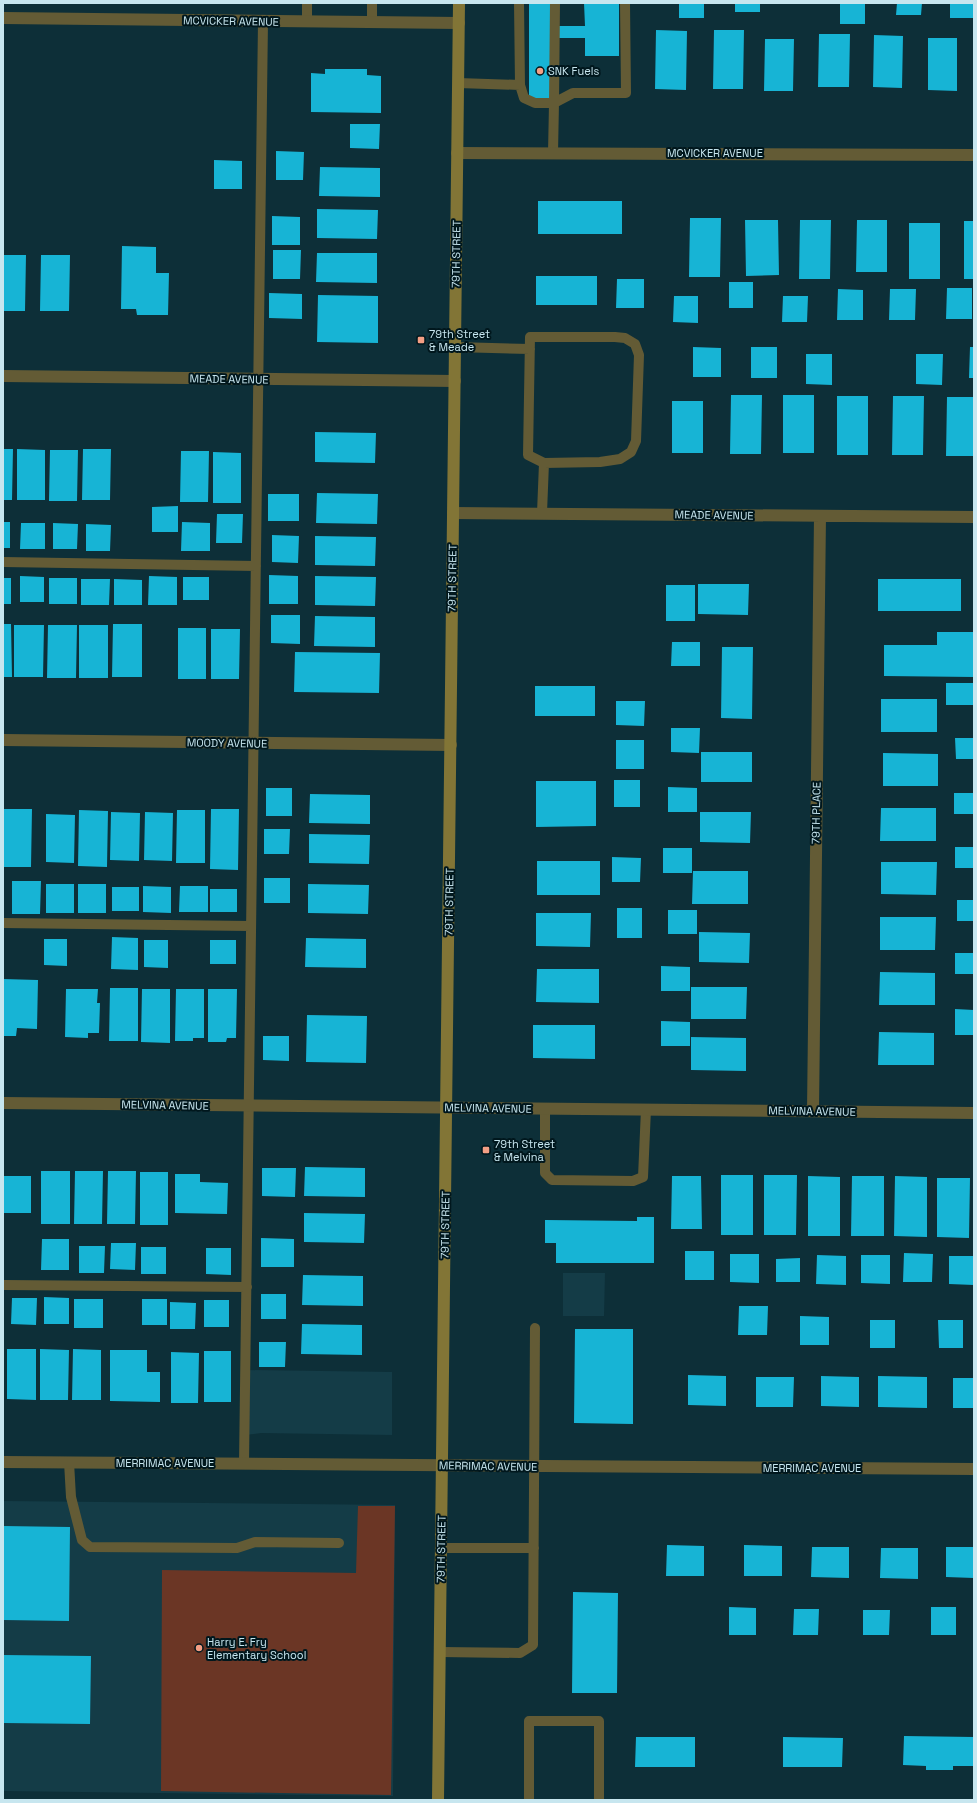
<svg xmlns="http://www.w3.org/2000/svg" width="977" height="1803" font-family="'Space Grotesk',sans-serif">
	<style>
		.built { fill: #143c47 }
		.green { fill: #6b3625 }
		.building { fill: #17b4d5 }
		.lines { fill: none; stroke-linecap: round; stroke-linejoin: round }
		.lane { stroke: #635b35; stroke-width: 10 }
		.street { stroke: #635b35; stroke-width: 12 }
		.secondary { stroke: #827536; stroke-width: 12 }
		.poi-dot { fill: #f39f85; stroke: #00171d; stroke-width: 1.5 }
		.labels { text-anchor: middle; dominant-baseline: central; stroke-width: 4; stroke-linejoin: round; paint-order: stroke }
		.street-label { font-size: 11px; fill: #c7e6ef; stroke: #00171d }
		.poi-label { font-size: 11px; fill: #c7e6ef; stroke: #00171d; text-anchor: start }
	</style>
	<rect width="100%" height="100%" fill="#0d2f38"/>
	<path class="built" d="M563,1273h42l-1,43h-41z
		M246,1370l146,2v63l-131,-2 -16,2z
		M3,1501l392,4 -2,291 -390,-5z"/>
	<path class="green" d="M358,1506h37l-4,289 -230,-4 1,-221 194,3z"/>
	<path class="building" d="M529,3h23v23h33l-1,-23h35v53h-34v-18h-35v66h-21z
		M679,3h25v15h-25z
		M735,3h25v9h-25z
		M840,3h25v21h-25z
		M897,3h25l-1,12h-25z
		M950,3h24v15h-24z
		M656,30l31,1 -1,59 -31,-1z
		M714,30h30l-1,59h-30z
		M819,34h31l-1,53h-31z
		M874,35l29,1 -1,52 -29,-1z
		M928,38h29v53l-29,-1z
		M765,39h29l-1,52h-29z
		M325,69h42v6l14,1v37l-70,-1v-39l14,1z
		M350,124h30l-1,25 -29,-1z
		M276,151l28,1 -1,28h-27z
		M214,160l28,1v28h-28z
		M320,167l60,1v29l-61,-1z
		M538,201h84v33h-84z
		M317,209l61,1 -1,29 -60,-1z
		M272,216l28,1v28h-28z
		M690,218h31l-1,59h-31z
		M745,220h33l1,55 -33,1z
		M800,220h31l-1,59h-31z
		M857,220h30v52h-31z
		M964,221h10v58h-10z
		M909,223h31v56h-31z
		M122,246l34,1v26h13l-1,42h-31l-1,-6h-15z
		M273,250h28l-1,29h-27z
		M317,253h60v30l-61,-1z
		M3,255h23l-1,56h-22z
		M41,255h29l-1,56h-29z
		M536,276h61v29h-61z
		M617,279h27v29h-28z
		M729,282h24v26h-24z
		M947,288h25v31h-26z
		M838,289l25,1v30h-26z
		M890,289h26l-1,31h-26z
		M269,293l33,1v25l-33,-1z
		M318,295l60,1v47l-61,-1z
		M674,296h24v27l-25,-1z
		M783,296h25l-1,26h-25z
		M693,347l28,1v29h-28z
		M751,347h26v31h-26z
		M970,347h4v31h-5z
		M806,354h26v31l-26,-1z
		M916,354h27l-1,31 -26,-1z
		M731,395h31l-1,59h-31z
		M783,395h31v58h-31z
		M837,396h31v59h-31z
		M893,396h31l-1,59h-31z
		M947,397h27v59h-28z
		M672,401h31v52h-31z
		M315,432l61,1 -1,30 -60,-1z
		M3,449h10l-1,51h-9z
		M17,449l28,1v50h-28z
		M83,449h28l-1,51h-28z
		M50,450h28l-1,51h-28z
		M181,451h28l-1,51h-28z
		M213,452l28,1v50h-28z
		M317,493l61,1 -1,30 -61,-1z
		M268,494h31v27h-31z
		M178,506v26h-26v-25z
		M217,514h26l-1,29h-26z
		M3,522h7v26h-7z
		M182,522l28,1v28h-29z
		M21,523h24v26h-25z
		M53,523l25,1 -1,25h-24z
		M86,524l25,1 -1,26h-24z
		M272,535l27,1 -1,27 -26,-1z
		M315,536l61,1 -1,29 -60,-1z
		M269,575l29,1v28h-29z
		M20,576l24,1v25h-24z
		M149,576l28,1v28h-29z
		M315,576l61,1 -1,29 -60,-1z
		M183,577h26v23h-26z
		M3,578h8v26h-8z
		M49,578h28v26h-28z
		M81,579h29l-1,26h-28z
		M114,579l28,1v25h-28z
		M878,579h83v32h-83z
		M698,584h51l-1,31 -50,-1z
		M666,585h29v36h-29z
		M271,615h29v29l-29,-1z
		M315,616l60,1v30l-61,-1z
		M3,624h8l1,53h-9z
		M113,624h29v53h-30z
		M14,625h30l-1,52h-29z
		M48,625h29l-1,53h-29z
		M79,625h29v53h-29z
		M178,628h28v51h-28z
		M211,629h29l-1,50h-28z
		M937,632h37v45l-90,-1v-31h53z
		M672,642h28v24h-29z
		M722,647h31l-1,72 -31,-1z
		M295,652l85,1 -1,40 -85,-1z
		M946,683h28v22h-28z
		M535,686h60v30h-60z
		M881,699h56v33h-56z
		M616,701h29l-1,25 -28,-1z
		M671,728h29l-1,25 -28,-1z
		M955,738h19v21h-18z
		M616,740h28v29h-28z
		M701,752h51v30h-51z
		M883,753l55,1v32h-55z
		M614,780h26v27h-26z
		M536,781h60v45l-60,1z
		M668,787l29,1v24h-29z
		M266,788h26v28h-26z
		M954,793h20v21h-20z
		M310,794l60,1v29l-61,-1z
		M881,808h55v33h-56z
		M3,809h29l-1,58h-28z
		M211,809h28l-1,61 -28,-1z
		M79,810l29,1 -1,56 -29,-1z
		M177,810h28v53h-29z
		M111,812l29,1 -1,48 -29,-1z
		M145,812l28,1 -1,48 -28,-1z
		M700,812h51l-1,31 -50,-1z
		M46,814l29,1 -1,48 -28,-1z
		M264,829h26l-1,25h-25z
		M309,834l61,1 -1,29 -60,-1z
		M955,847h19v21h-19z
		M663,848h29v25h-29z
		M612,857l29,1 -1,24h-28z
		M537,861h63v34h-63z
		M881,862h56l-1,33 -55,-1z
		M693,871h55v33h-56z
		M264,878h26v25h-26z
		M12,881h29l-1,33h-28z
		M46,884h28v29h-28z
		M78,884h28v29h-28z
		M308,884l61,1 -1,29 -60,-1z
		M143,886l28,1v26l-28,-1z
		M180,886h28v26h-29z
		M112,887h27v24h-27z
		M210,889h27v23h-27z
		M957,900h17v21h-17z
		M617,908h25v30h-25z
		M668,910h29v24h-29z
		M536,913h55l-1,34 -54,-1z
		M880,917h56l-1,33h-55z
		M699,932l51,1 -1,30 -50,-1z
		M112,937l26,1v32l-27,-1z
		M306,938l60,1v29l-61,-1z
		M44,939h23v27l-23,-1z
		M144,940h24v28l-24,-1z
		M210,940h26v24h-26z
		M955,953h19v21h-19z
		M661,966l29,1v24h-29z
		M537,969h62v34l-63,-1z
		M880,972l55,1v32h-56z
		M3,979l35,1 -1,49 -20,-1 -1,8h-13z
		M691,987h56l-1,32h-55z
		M110,988h28v53h-29z
		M66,989h32l-1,14h3l-1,30h-11v5l-23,-1z
		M142,989h28v54l-29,-1z
		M176,989h28v49h-11v3h-18z
		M208,989h29l-1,49h-9l-1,4h-18z
		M955,1009l19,1v25h-19z
		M307,1015l60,1 -1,47 -60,-1z
		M661,1021l29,1v24h-29z
		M533,1025h62v34l-62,-1z
		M879,1032l55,1v32h-56z
		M263,1036h26v25l-26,-1z
		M691,1037l55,1v33l-55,-1z
		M305,1167l60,1v29l-61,-1z
		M262,1168h34l-1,29 -33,-1z
		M41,1171h29v53h-29z
		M75,1171h28l-1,53h-28z
		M108,1171h28l-1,53h-28z
		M140,1172h28v53h-28z
		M175,1174h25v8l28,1 -1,31 -52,-1z
		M721,1175h32v60h-32z
		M764,1175h33l-1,60h-32z
		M3,1176h28v37h-28z
		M672,1176h29l1,53h-31z
		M808,1176l32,1v59h-32z
		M852,1176h32v60h-33z
		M895,1176l32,1v60l-33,-1z
		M937,1178h33l-1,60 -32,-1z
		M304,1213l61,1 -1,29 -60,-1z
		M637,1217h17v46h-98v-20h-11v-23l92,1z
		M261,1238l33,1v28h-33z
		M42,1239h27v31h-28z
		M111,1243h25l-1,27 -25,-1z
		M79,1246h26l-1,27h-25z
		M141,1247h25v27h-25z
		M206,1248h25v27l-25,-1z
		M685,1251h29v29h-29z
		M904,1253l29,1 -1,28h-29z
		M730,1254h29v29l-29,-1z
		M817,1255l29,1v29l-30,-1z
		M861,1255h29v29l-29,-1z
		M949,1256h25v29l-25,-1z
		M800,1258v24h-24v-23z
		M303,1275l60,1v30l-61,-1z
		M261,1294h25v25h-25z
		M44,1297l25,1v26h-25z
		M12,1298h25l-1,27 -25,-1z
		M74,1299h29v29h-29z
		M142,1299h25v26h-25z
		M204,1300h25v27h-25z
		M170,1302l26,1 -1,26h-25z
		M739,1306h29l-1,29h-29z
		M800,1316l29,1v28h-29z
		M870,1320h25v28h-25z
		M938,1320h25v28h-24z
		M302,1324l60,1v30l-61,-1z
		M575,1329h58v95l-59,-1z
		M259,1342h27l-1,25h-26z
		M7,1349h29v51l-29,-1z
		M40,1349l29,1 -1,50h-28z
		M73,1349l28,1v50h-29z
		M110,1350h37v22h13v30l-50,-1z
		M204,1351h27v51h-27z
		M171,1352l28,1 -1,50h-27z
		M688,1375l38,1v30l-38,-1z
		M821,1376l38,1v30l-38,-1z
		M878,1376l49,1v31l-49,-1z
		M756,1377h38l-1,30h-37z
		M953,1378h21v30h-21z
		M3,1526l67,1 -1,94 -66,-1z
		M667,1545l37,1v30h-38z
		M744,1545l38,1v30h-38z
		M812,1547h37v31l-38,-1z
		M946,1547h28v31l-28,-1z
		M881,1548h37v31l-38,-1z
		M573,1592l45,1 -1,100h-45z
		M729,1607l27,1v27h-27z
		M931,1607h25v28h-25z
		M794,1609h25l-1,26h-25z
		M863,1610h27l-1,25h-26z
		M3,1655l88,1 -1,68 -87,-1z
		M904,1736l70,1v29h-21v4h-27v-4l-23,-1z
		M636,1737h59v30h-60z
		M783,1737l60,1 -1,29h-59z"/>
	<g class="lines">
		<path class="lane" d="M519,3l1,82 4,13 11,5h19l1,-100
			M307,22v-19
			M372,22v-19
			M458,83l62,2
			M553,153l1,-50 19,-10h53l-1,-90
			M530,337h85l10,1 10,6 4,11 -3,86 -5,11 -11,7 -20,3 -56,1 -16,-8z
			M455,347l75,2
			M542,513l2,-50
			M3,562l253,4
			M3,923l248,3
			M545,1109v64l7,7 81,1 10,-4 3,-68
			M3,1285l244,2
			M69,1462l2,35 11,43 8,7 147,1 18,-6 84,1
			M244,1464l19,-1443
			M441,1548h93
			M440,1652l80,1 13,-8 2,-317
			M529,1800v-79h70v79"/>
		<path class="street" d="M3,18l456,5
			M457,153l517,2
			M3,376l452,5
			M453,513l521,4
			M3,740l448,5
			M3,1103l971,10
			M813,1111l7,-595
			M3,1462l971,7"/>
		<path class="secondary" d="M438,1800l21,-1797"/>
	</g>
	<g class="poi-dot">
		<circle cx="540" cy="71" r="4"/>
		<rect x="417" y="336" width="8" height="8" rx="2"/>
		<rect x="482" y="1146" width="8" height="8" rx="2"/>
		<circle cx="199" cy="1648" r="4"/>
	</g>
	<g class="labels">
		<g class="street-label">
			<text transform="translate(231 21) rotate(1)">MCVICKER AVENUE</text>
			<text x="715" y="153">MCVICKER AVENUE</text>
			<text transform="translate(456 254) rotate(-89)">79TH STREET</text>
			<text transform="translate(229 379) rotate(1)">MEADE AVENUE</text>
			<text transform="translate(714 515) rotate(1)">MEADE AVENUE</text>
			<text transform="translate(452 578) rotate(-89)">79TH STREET</text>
			<text transform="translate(227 743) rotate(1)">MOODY AVENUE</text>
			<text transform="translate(816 813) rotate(-89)">79TH PLACE</text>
			<text transform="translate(449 902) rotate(-89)">79TH STREET</text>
			<text transform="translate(165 1105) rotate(1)">MELVINA AVENUE</text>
			<text transform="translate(488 1108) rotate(1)">MELVINA AVENUE</text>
			<text transform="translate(812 1111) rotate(1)">MELVINA AVENUE</text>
			<text transform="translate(445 1225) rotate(-89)">79TH STREET</text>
			<text x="165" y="1463">MERRIMAC AVENUE</text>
			<text transform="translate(488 1466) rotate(1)">MERRIMAC AVENUE</text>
			<text x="812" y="1468">MERRIMAC AVENUE</text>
			<text transform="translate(441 1549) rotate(-89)">79TH STREET</text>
		</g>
		<g class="poi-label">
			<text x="548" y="71">SNK Fuels</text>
			<text x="429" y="334">79th Street<tspan x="429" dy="13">&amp; Meade</tspan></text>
			<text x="494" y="1144">79th Street<tspan x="494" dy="13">&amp; Melvina</tspan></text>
			<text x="207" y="1642">Harry E. Fry<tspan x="207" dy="13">Elementary School</tspan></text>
		</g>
	</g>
	<rect width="977" height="1803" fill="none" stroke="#c7e6ef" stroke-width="8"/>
</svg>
